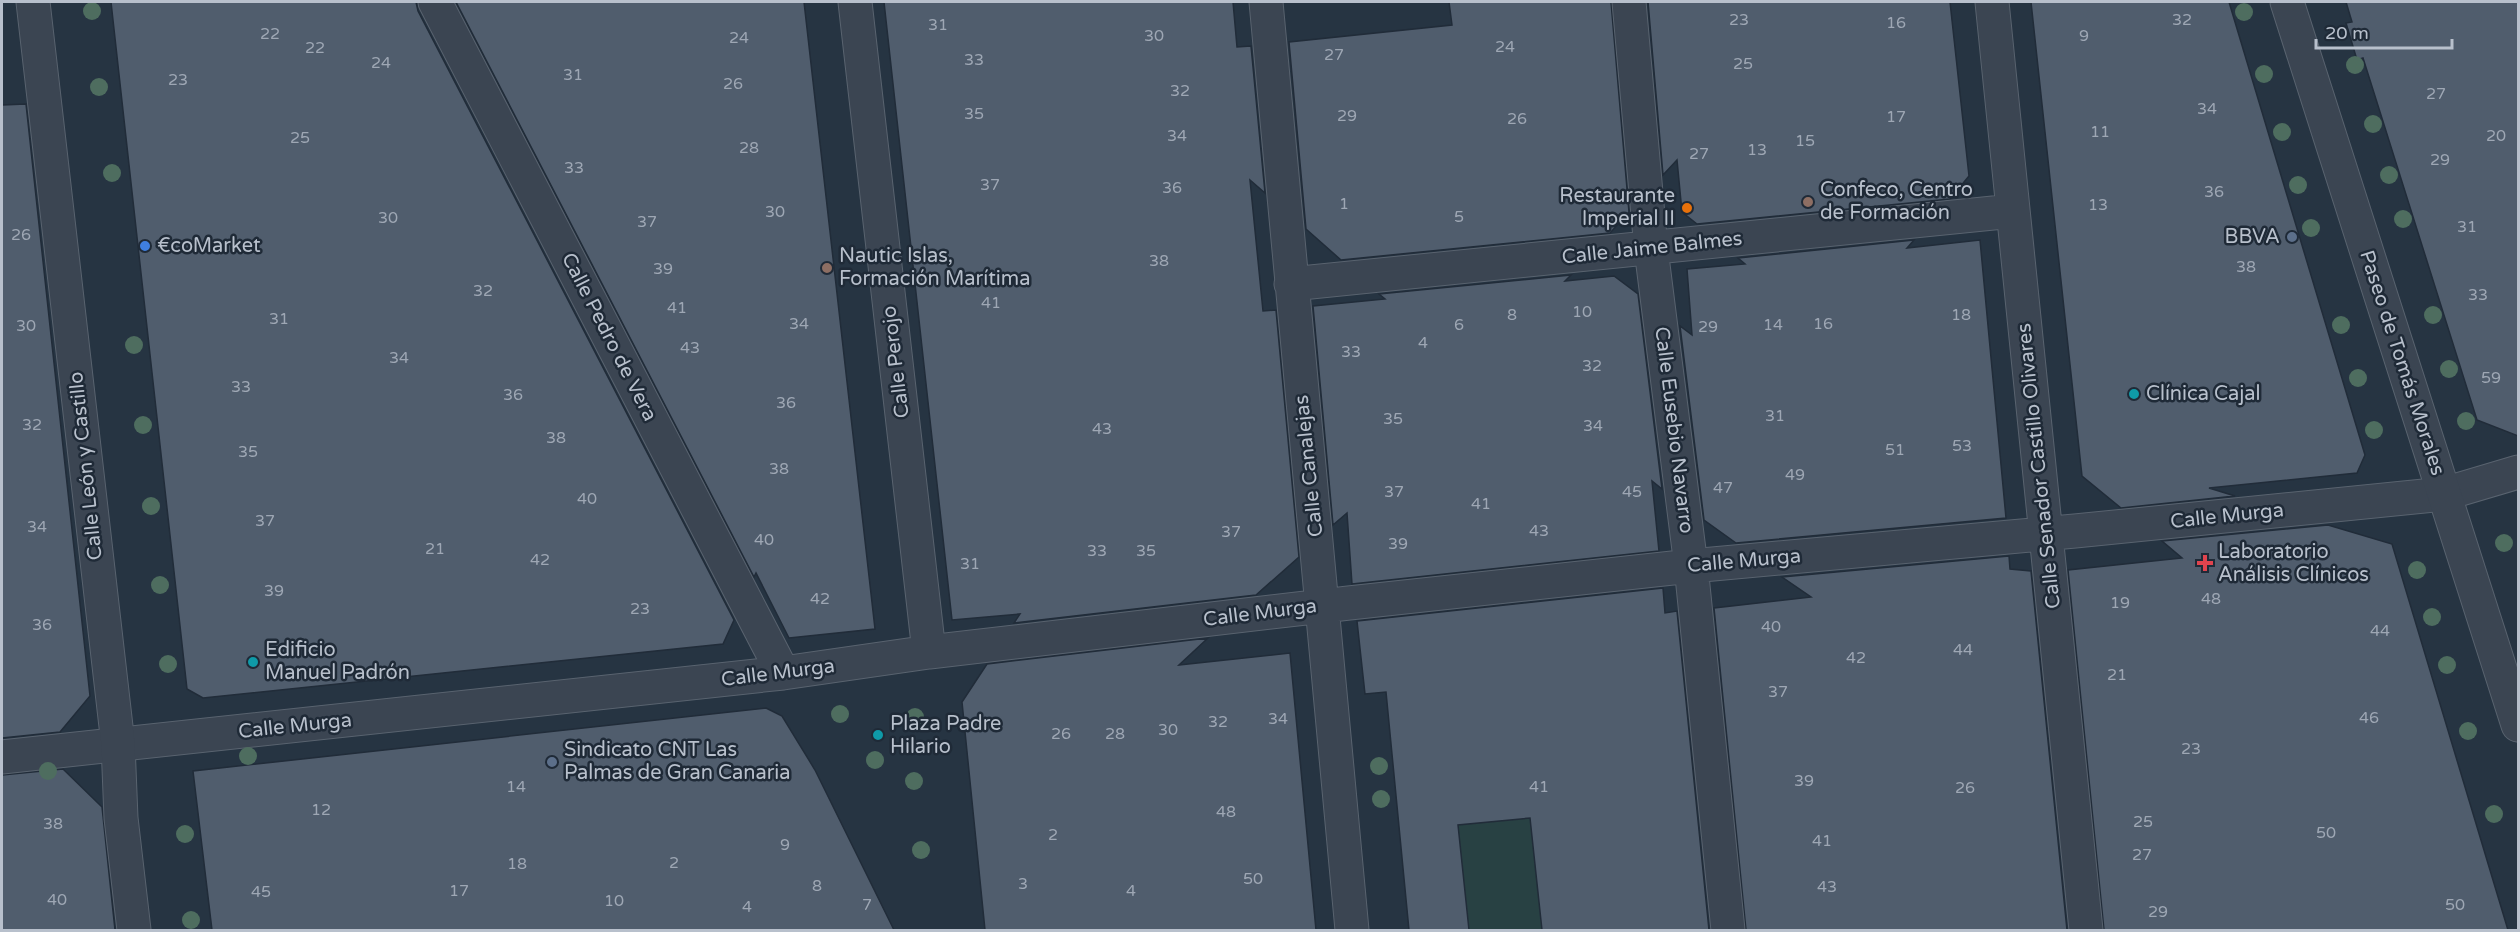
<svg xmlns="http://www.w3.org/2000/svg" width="2520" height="932" font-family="'Varela Round',sans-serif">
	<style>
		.green { fill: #284143 }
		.building { fill: #505d6d; stroke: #212c39; stroke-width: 1.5 }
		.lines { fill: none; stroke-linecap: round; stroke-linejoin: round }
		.minor-casing { stroke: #59636f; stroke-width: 35 }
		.tertiary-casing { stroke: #59636f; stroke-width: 35 }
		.minor { stroke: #3b4552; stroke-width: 33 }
		.tertiary { stroke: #3b4552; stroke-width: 33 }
		.tree { fill: #4e6d5f }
		.education-dot { fill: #8d6e63; stroke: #1f2a37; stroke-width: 2 }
		.food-dot { fill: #e8710a; stroke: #1f2a37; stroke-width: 2 }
		.service-dot { fill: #5c6f8a; stroke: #1f2a37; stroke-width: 2 }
		.shop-dot { fill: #3f7fe0; stroke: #1f2a37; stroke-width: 2 }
		.culture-dot { fill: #0f9aa8; stroke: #1f2a37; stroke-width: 2 }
		.health-dot { fill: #e0444e; stroke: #1f2a37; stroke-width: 2 }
		.labels { text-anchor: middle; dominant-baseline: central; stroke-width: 5; stroke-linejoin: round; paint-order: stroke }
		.number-label { font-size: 16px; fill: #9ea7b4 }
		.poi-label { font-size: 20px; fill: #b8c0cc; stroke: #1f2a37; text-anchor: start }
		.street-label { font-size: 20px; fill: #b8c0cc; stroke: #1f2a37 }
	</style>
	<rect width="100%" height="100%" fill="#263442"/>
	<path class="green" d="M1530,817l12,113h-73l-11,-105z"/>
	<path class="building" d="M111,2h305l2,9 316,609 -11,24 -520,54 -16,-9z
		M456,2h348l71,627 -86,9 -33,-65 -2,4z
		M884,2h349l4,45 14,-1 14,147 -15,-13 13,131 13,-1 23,247 -43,38 -242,28 6,-9 -68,6z
		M1449,2h162l18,210 -19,21 -269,27 -35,-31 -17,-187 163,-17z
		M1648,2h302l19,174 -19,23 -253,25 -15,-12 -5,-52 -14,15z
		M2031,2h198l136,453 -8,18 -148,15 26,8 -114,12 -39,-32z
		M2346,2h172v434l-41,-16 -114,-362 -6,2 -11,-37 6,-1z
		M26,104l64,592 -30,36 -58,6v-633z
		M1914,240l-7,8 73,-8 26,278 -270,25 -32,-23 -24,-194 12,9 -5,-66 58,-5 -7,-6z
		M1571,275l-6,6 49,-5 24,18 24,195 -10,-8 7,70 -307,33 -5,-71 -14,12 -20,-219 72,-7 -6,-5z
		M2328,525l64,19 116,386h-404l-36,-360 114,-12 -20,-17z
		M2009,556l1,13 21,2 36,359h-321l-32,-322 97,-11 -29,-20z
		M1663,588l2,25 12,-2 32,319h-167l-12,-112 -72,7 11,105h-60l-23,-238 -21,2 -8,-73z
		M1208,638l-29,27 111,-12 26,277h-331l-23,-228 25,-38z
		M766,708l16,8 33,54 79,160h-682l-19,-159z
		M63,769l39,38 13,123h-113v-155z"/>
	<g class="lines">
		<g class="minor-casing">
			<path id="minor" d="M435,2l348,671
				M855,2l74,650
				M1266,2l86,928
				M1629,2l22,247 40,317 37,364
				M1992,2l94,928
				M1291,284l722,-73
				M2,757l781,-84 146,-21 420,-49 342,-37 384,-35 369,-37 74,-22"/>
		</g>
		<g class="tertiary-casing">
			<path id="tertiary" d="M33,2l85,742 3,74 13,112
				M2287,2l231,723"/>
		</g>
		<use href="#minor" class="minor"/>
		<use href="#tertiary" class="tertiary"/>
	</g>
	<g class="tree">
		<circle cx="92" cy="11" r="9"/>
		<circle cx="2244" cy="12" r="9"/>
		<circle cx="2355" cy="65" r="9"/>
		<circle cx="2264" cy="74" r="9"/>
		<circle cx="99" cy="87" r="9"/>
		<circle cx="2373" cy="124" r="9"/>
		<circle cx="2282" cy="132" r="9"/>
		<circle cx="112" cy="173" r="9"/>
		<circle cx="2389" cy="175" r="9"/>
		<circle cx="2298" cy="185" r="9"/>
		<circle cx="2403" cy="219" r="9"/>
		<circle cx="2311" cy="228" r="9"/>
		<circle cx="2433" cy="315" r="9"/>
		<circle cx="2341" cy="325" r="9"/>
		<circle cx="134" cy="345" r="9"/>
		<circle cx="2449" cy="369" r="9"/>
		<circle cx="2358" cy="378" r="9"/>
		<circle cx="2466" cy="421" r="9"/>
		<circle cx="143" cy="425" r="9"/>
		<circle cx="2374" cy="430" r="9"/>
		<circle cx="151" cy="506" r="9"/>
		<circle cx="2504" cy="543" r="9"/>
		<circle cx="2417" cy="570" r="9"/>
		<circle cx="160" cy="585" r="9"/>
		<circle cx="2432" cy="617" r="9"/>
		<circle cx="168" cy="664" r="9"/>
		<circle cx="2447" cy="665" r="9"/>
		<circle cx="840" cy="714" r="9"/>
		<circle cx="915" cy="717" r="9"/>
		<circle cx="2468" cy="731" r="9"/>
		<circle cx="248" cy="756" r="9"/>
		<circle cx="875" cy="760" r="9"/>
		<circle cx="1379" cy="766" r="9"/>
		<circle cx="48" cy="771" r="9"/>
		<circle cx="914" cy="781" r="9"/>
		<circle cx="1381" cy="799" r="9"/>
		<circle cx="2494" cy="814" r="9"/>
		<circle cx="185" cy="834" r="9"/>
		<circle cx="921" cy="850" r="9"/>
		<circle cx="191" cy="920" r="9"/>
	</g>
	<g class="education-dot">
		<circle cx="1808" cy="202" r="6"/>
		<circle cx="827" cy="268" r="6"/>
	</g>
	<circle class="food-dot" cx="1687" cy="208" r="6"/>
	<g class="service-dot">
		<circle cx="2292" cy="237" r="6"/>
		<circle cx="552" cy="762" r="6"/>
	</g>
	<circle class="shop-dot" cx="145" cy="246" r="6"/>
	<g class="culture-dot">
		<circle cx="2134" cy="394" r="6"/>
		<circle cx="253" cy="662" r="6"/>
		<circle cx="878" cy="735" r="6"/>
	</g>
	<path class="health-dot" d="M2202 554h6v6h6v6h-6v6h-6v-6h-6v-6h6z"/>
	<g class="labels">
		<g class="number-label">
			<text x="1739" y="20">23</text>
			<text x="2182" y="20">32</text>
			<text x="1896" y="23">16</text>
			<text x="938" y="25">31</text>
			<text x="270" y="34">22</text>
			<text x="1154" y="36">30</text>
			<text x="2084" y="36">9</text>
			<text x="739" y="38">24</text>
			<text x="1505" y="47">24</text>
			<text x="315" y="48">22</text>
			<text x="1334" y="55">27</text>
			<text x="974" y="60">33</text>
			<text x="381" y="63">24</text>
			<text x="1743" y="64">25</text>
			<text x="573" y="75">31</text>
			<text x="178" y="80">23</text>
			<text x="733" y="84">26</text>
			<text x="1180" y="91">32</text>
			<text x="2436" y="94">27</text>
			<text x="2207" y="109">34</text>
			<text x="974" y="114">35</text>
			<text x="1347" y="116">29</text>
			<text x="1896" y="117">17</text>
			<text x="1517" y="119">26</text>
			<text x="2100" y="132">11</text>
			<text x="1177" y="136">34</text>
			<text x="2496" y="136">20</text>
			<text x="300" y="138">25</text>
			<text x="1805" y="141">15</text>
			<text x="749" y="148">28</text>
			<text x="1757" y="150">13</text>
			<text x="1699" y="154">27</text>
			<text x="2440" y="160">29</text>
			<text x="574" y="168">33</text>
			<text x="990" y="185">37</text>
			<text x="1172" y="188">36</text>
			<text x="2214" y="192">36</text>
			<text x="1344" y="204">1</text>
			<text x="2098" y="205">13</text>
			<text x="775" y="212">30</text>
			<text x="1459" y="217">5</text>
			<text x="388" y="218">30</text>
			<text x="647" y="222">37</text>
			<text x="2467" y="227">31</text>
			<text x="21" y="235">26</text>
			<text x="1159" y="261">38</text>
			<text x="2246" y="267">38</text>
			<text x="663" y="269">39</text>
			<text x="483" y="291">32</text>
			<text x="2478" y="295">33</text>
			<text x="991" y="303">41</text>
			<text x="677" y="308">41</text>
			<text x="1582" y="312">10</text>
			<text x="1512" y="315">8</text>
			<text x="1961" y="315">18</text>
			<text x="279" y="319">31</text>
			<text x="799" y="324">34</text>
			<text x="1823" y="324">16</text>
			<text x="1459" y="325">6</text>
			<text x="1773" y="325">14</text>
			<text x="26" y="326">30</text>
			<text x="1708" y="327">29</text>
			<text x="1423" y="343">4</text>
			<text x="690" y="348">43</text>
			<text x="1351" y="352">33</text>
			<text x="399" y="358">34</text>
			<text x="1592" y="366">32</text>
			<text x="2491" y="378">59</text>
			<text x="241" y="387">33</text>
			<text x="513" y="395">36</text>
			<text x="786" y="403">36</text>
			<text x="1775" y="416">31</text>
			<text x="1393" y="419">35</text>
			<text x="32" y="425">32</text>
			<text x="1593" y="426">34</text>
			<text x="1102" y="429">43</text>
			<text x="556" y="438">38</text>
			<text x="1962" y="446">53</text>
			<text x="1895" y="450">51</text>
			<text x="248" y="452">35</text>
			<text x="779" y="469">38</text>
			<text x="1795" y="475">49</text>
			<text x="1723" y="488">47</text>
			<text x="1394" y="492">37</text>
			<text x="1632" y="492">45</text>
			<text x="587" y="499">40</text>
			<text x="1481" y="504">41</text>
			<text x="265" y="521">37</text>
			<text x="37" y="527">34</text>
			<text x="1539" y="531">43</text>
			<text x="1231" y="532">37</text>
			<text x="764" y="540">40</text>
			<text x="1398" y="544">39</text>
			<text x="435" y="549">21</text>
			<text x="1097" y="551">33</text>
			<text x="1146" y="551">35</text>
			<text x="540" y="560">42</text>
			<text x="970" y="564">31</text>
			<text x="274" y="591">39</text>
			<text x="820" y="599">42</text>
			<text x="2211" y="599">48</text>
			<text x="2120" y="603">19</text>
			<text x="640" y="609">23</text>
			<text x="42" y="625">36</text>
			<text x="1771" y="627">40</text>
			<text x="2380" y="631">44</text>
			<text x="1963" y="650">44</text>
			<text x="1856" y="658">42</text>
			<text x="2117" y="675">21</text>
			<text x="1778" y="692">37</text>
			<text x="2369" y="718">46</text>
			<text x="1278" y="719">34</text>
			<text x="1218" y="722">32</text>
			<text x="1168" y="730">30</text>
			<text x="1061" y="734">26</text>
			<text x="1115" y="734">28</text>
			<text x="2191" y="749">23</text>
			<text x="1804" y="781">39</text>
			<text x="516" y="787">14</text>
			<text x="1539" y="787">41</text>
			<text x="1965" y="788">26</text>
			<text x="321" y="810">12</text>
			<text x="1226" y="812">48</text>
			<text x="2143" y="822">25</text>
			<text x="53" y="824">38</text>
			<text x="2326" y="833">50</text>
			<text x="1053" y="835">2</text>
			<text x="1822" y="841">41</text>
			<text x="785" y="845">9</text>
			<text x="2142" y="855">27</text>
			<text x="674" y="863">2</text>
			<text x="517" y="864">18</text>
			<text x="1253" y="879">50</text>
			<text x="1023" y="884">3</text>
			<text x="817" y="886">8</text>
			<text x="1827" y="887">43</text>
			<text x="459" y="891">17</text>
			<text x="1131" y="891">4</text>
			<text x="261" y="892">45</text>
			<text x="57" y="900">40</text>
			<text x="614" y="901">10</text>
			<text x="867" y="905">7</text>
			<text x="2455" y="905">50</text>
			<text x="747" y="907">4</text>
			<text x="2158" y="912">29</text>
		</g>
		<g class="poi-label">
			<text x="1820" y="190">Confeco, Centro<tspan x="1820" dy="23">de Formación</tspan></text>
			<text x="1675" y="196" text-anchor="end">Restaurante<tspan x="1675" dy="23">Imperial II</tspan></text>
			<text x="2280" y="237" text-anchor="end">BBVA</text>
			<text x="157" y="246">€coMarket</text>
			<text x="839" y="256">Nautic Islas,<tspan x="839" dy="23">Formación Marítima</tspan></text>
			<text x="2146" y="394">Clínica Cajal</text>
			<text x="2218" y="552">Laboratorio<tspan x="2218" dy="23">Análisis Clínicos</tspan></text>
			<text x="265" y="650">Edificio<tspan x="265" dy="23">Manuel Padrón</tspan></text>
			<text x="890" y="724">Plaza Padre<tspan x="890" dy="23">Hilario</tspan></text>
			<text x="564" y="750">Sindicato CNT Las<tspan x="564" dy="23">Palmas de Gran Canaria</tspan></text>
		</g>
		<g class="street-label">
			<text transform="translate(1652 248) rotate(-6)">Calle Jaime Balmes</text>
			<text transform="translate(609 337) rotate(63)">Calle Pedro de Vera</text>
			<text transform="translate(896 362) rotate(-97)">Calle Perojo</text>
			<text transform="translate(2402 363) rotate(72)">Paseo de Tomás Morales</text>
			<text transform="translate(1674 430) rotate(83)">Calle Eusebio Navarro</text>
			<text transform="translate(86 466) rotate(-96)">Calle León y Castillo</text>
			<text transform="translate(1309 466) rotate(-96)">Calle Canalejas</text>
			<text transform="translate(2039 466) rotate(-96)">Calle Senador Castillo Olivares</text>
			<text transform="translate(2227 516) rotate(-6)">Calle Murga</text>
			<text transform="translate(1744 561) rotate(-5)">Calle Murga</text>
			<text transform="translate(1260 613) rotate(-7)">Calle Murga</text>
			<text transform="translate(778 673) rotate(-7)">Calle Murga</text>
			<text transform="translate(295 726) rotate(-6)">Calle Murga</text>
		</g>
	</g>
	<rect width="2520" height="932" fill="none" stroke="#b8c0cc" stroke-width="6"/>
	<path d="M2316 39v9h136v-9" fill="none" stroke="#b8c0cc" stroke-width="3"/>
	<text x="2325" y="39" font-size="18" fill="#b8c0cc" stroke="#1f2a37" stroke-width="4.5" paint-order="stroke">20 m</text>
</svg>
